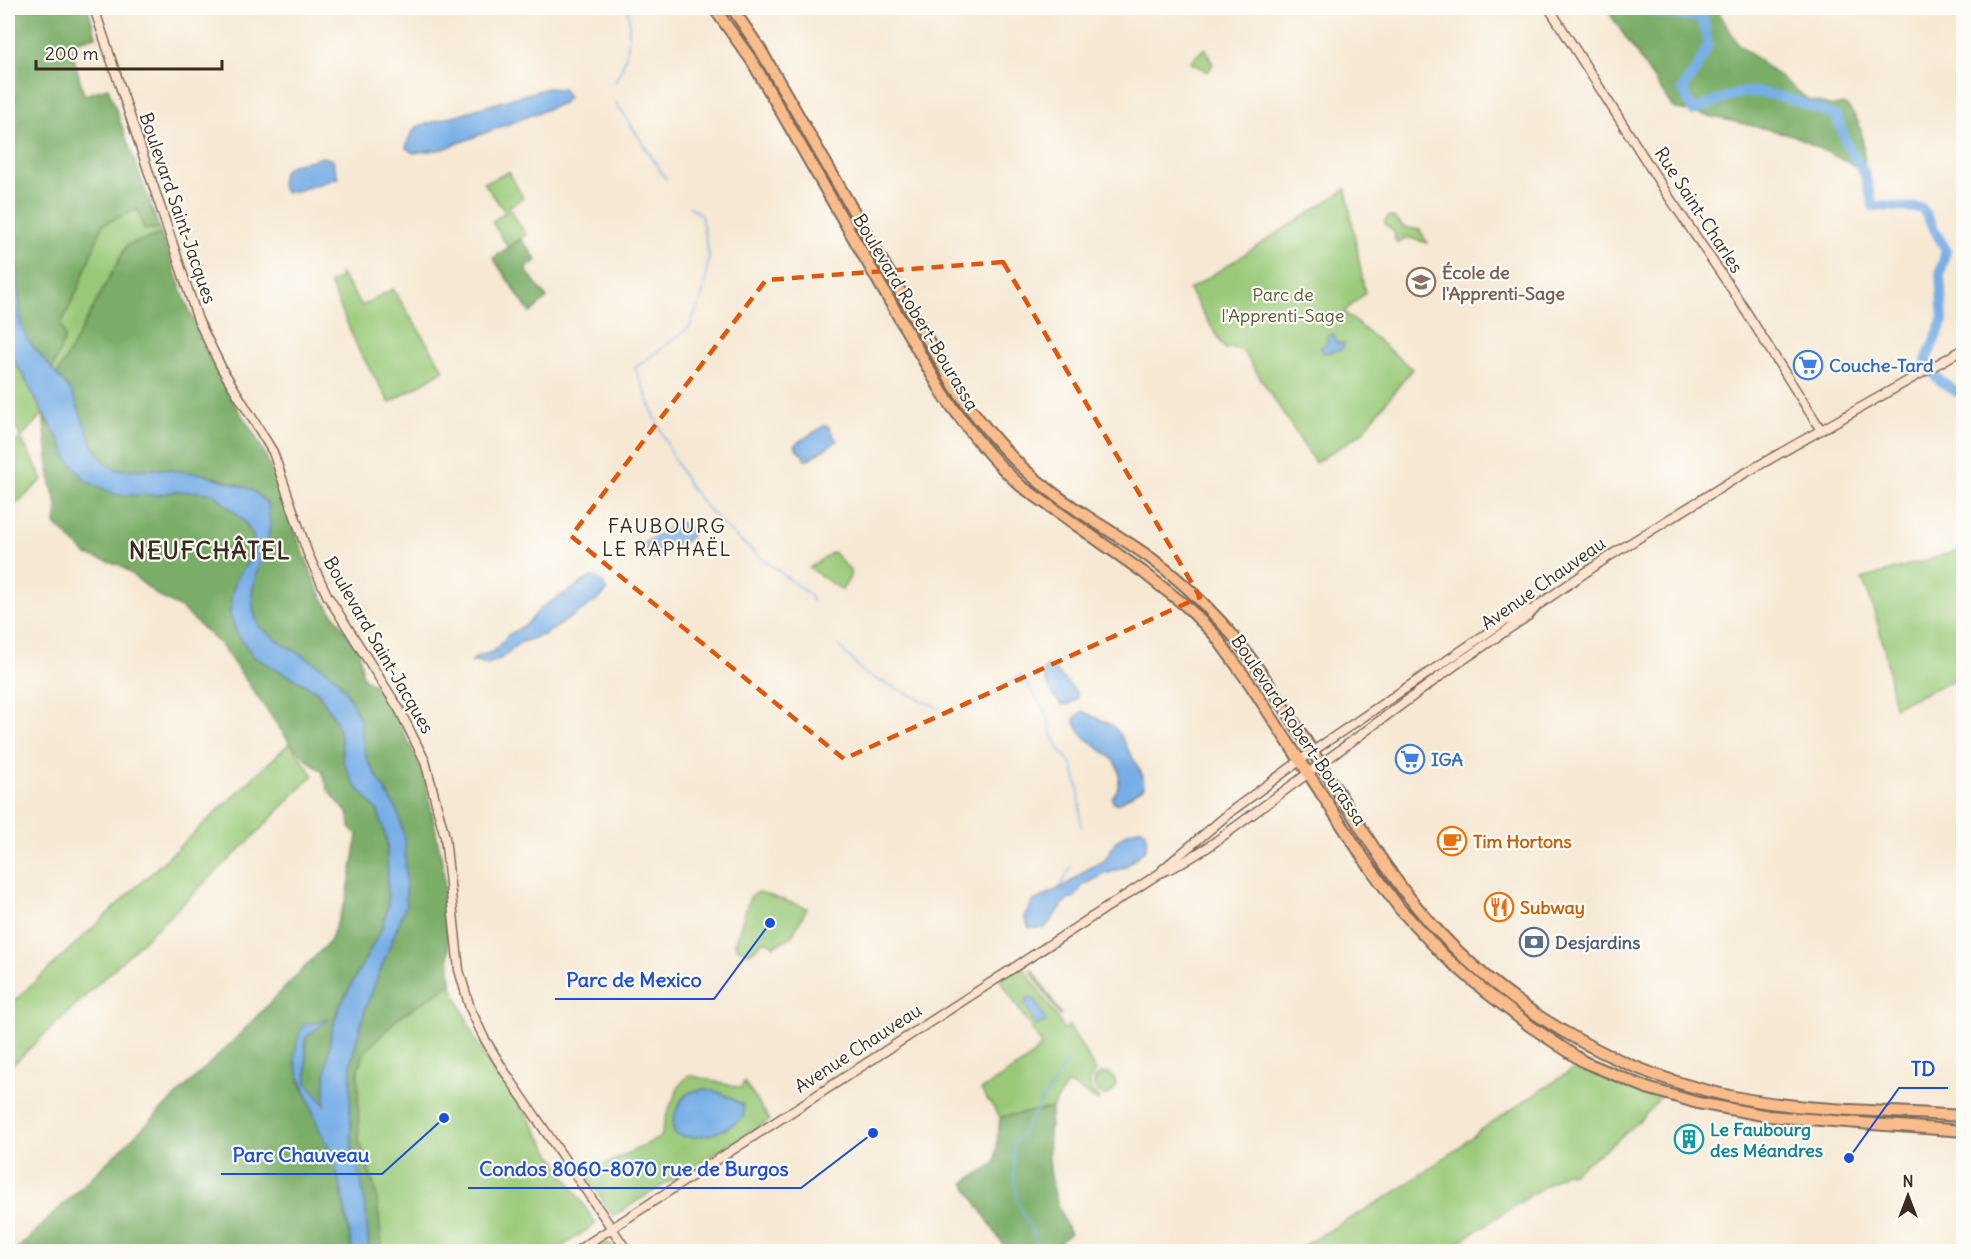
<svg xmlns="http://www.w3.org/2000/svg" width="1971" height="1259" font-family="Delius,sans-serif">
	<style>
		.green { fill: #99c978; stroke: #6a7a4b; stroke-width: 1.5; fill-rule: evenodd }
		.forest { fill: #7aad68; stroke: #5a6c43; stroke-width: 1.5 }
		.water { fill: #77aee6; stroke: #596c82; stroke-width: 1.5 }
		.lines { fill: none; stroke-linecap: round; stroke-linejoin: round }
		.stream { stroke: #77aee6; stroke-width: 1.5 }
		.river { stroke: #77aee6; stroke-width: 10 }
		.secondary-casing { stroke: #7c6c5d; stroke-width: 11 }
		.highway-casing { stroke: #7c6c5d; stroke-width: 14 }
		.secondary { stroke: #fde4d0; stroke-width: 8 }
		.highway { stroke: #f9bc8a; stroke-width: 10 }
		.marked { fill: none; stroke: #df570d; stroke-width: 4.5; stroke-dasharray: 12 8; stroke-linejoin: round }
		.labels { text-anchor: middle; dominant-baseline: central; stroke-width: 4.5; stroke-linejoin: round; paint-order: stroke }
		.street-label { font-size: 18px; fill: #3b2a1e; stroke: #fdfcf7 }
		.education-label { font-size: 18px; font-weight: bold; fill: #785e54; stroke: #fdfcf7; text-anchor: start }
		.park-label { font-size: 18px; fill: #575a39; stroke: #fdfcf7 }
		.shop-label { font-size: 18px; font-weight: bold; fill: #366cbe; stroke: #fdfcf7; text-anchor: start }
		.food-label { font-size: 18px; font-weight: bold; fill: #c56008; stroke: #fdfcf7; text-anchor: start }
		.service-label { font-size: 18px; font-weight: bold; fill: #4e5e75; stroke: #fdfcf7; text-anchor: start }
		.culture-label { font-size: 18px; font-weight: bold; fill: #0d838f; stroke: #fdfcf7; text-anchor: start }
		.neighbourhood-label { font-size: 20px; letter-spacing: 1.5px; fill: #3b2a1e; stroke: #fdfcf7 }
		.district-label { font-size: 24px; font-weight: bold; letter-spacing: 1.5px; fill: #3b2a1e; stroke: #fdfcf7 }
		.leader { fill: none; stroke: #1d4ed8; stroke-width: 2 }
		.callout-dot { fill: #1d4ed8; stroke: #fdfcf7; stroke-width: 2 }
		.callout-label { font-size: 20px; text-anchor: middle; font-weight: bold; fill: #1d4ed8; stroke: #fdfcf7; stroke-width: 4.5; stroke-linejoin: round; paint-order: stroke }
	</style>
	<rect width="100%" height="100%" fill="#fdfcf7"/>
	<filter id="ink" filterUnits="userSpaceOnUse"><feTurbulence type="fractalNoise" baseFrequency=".0167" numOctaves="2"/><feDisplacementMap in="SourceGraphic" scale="12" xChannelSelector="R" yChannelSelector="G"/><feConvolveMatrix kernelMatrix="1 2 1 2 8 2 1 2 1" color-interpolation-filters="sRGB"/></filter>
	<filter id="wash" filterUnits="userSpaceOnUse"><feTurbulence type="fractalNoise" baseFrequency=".008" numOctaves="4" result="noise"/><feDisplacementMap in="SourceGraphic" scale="24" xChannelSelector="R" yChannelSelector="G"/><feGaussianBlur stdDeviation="1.35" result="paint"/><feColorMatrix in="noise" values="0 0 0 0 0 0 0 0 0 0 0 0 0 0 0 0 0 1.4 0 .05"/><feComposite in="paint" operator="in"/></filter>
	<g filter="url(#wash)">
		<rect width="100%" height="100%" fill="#f6e8d3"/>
		<path class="green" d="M1205,48l8,16 -5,8 -18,-10z
			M509,172l14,26 -15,9 18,28 -18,12 -16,-25 13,-10 -21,-29z
			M1346,189l19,104 -21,19 68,57 -50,64 -47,30 -70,-109c-7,-6 -11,-7 -20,-5l-36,-59z
			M138,209l6,21 15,-2 2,6 -34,11 -70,130 -5,-6 13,-32 -4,-12 16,-34 26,-67z
			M1389,216l4,1 11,10 16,3 7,13 -21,-6 -8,7 -3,-4v-7l-10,-9v-4z
			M340,273l22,33 31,-17 51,81 -54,33 -31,-52 -29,-68 10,-5z
			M8,353l14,20 21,40 -22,25 22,41 -35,33v-62l13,-13 -13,-22z
			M1963,549v127l-69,31c-6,-44 -14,-87 -32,-128z
			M833,552l17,18v7l-8,13 -33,-22z
			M359,651l4,27 20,13 41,83 19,93 8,117 24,55 14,24 26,34 81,127 -41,27h-186l-4,-46 -13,-56 14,-391 -7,-41 -13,-25z
			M290,743l23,32 -62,64 -243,230v-62z
			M758,892l49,16 -15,28 -18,10 -5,-4h-7l-10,10 -5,1 -10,-5 -2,-5 15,-46z
			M1021,964l44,66 4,-5 27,46c-9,9 -8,20 3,27l-1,3 -30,-18 -16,25 -52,9 -19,-27 44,-28 17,-17 -43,-67z
			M1030,970h3l28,44 -1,2z
			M1584,1062l78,31c-16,30 -63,60 -91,81l-6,-1 -120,78 -153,1 102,-59 63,-44 23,-19z
			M1094 1084a11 11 0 1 1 22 0a11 11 0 1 1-22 0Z
			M689,1075l52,13 3,-6 26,38 -157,96 -27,-42 75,-37 4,-18 14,-33zM705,1089l16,4 22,12 -51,32 -16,-2c-8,-11 1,-25 6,-36z
			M603,1242h4l12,9h-31z"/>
		<path class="forest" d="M8,8h80l8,28 -26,7 14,52 24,-7 51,140 -15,2 -6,-21 -35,15 -26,67 -16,34 4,12 -13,32 -25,-30 -6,-14 -4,-61 -9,-62z
			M1606,8h110l22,36 71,56 24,6 11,-2c22,17 19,44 21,69l-8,-6 -64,-32 -120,-27z
			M161,234c19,53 38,107 66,157 12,22 28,41 38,63l51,131 9,17 34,49 4,27 20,13 41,83 19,93 8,117 -53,34 -33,34 -7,17 1,71 17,51 7,60h-14l-4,-46 -13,-56 -2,-40 1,-48 15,-55 40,-101 -8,-93 -32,-54 -7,-41 -13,-25 -11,-15 -15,-11 -39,-23 -22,-17 -5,-13 -2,-20 4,-19 11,-30 -29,-60 -36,-10 -41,-5 -44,1 -11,-7 -13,-18 -21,-52 -15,-18 70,-130z
			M521,239l16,21 -12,9 22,29 -17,15 -37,-55z
			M43,413l19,31 6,15 90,36 19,-4 37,2 30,28 10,16 -4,23 -12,16 -6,16 -2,22 7,20 17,23 63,34 18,27 6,20 2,23 11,23 24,27 9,31 1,64 -6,22 -44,81 -7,25 -6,43v29l-18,-23 -1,-46 16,-14 -19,3 -4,54 9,19 11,30 11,18 9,31 13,73 -276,1 -6,-4 -3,3 -53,1 219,-211 97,-100 17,-44 11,-62 -8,-7 -1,-13 -21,-25 -6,-19 -9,-6 -23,-22 -69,-98 -40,-37 -21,-11 -40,-32 -33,-10 -32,-31 2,-19 -6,-20z
			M1052,1108c-8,46 -2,84 18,126l-23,17h-40l-43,-68 31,-20 5,-46z"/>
		<path class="water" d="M547,88l15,1 6,8 -5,6 -120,46 -30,4 -7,-5 3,-10 7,-11z
			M323,157l10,3 5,18 -41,13 -12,1 -4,-7 2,-14 9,-6z
			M8,202l9,62 4,61 6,14 45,54 21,52 12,18 12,7 44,-1 41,5 48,15 18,15 2,21 -3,19 -11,30 -4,19 2,20 5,13 22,17 39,23 15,11 11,15 13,25 7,41 32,54 7,28 1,65 -40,101 -15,55 -1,48 2,40 9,31 4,25 4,46h-17c-4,-33 -11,-67 -21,-99 -3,-8 -7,-14 -11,-21 -5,-10 -7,-21 -11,-31 -13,-33 -21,-38 -6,-75l22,-4 5,-3 -25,20 2,45 18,22v-28l6,-43 8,-26 43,-80 6,-22 -1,-64 -9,-31 -24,-27 -11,-23 -2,-23 -6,-20 -18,-27 -63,-34 -17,-23 -7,-20 2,-22 6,-16 12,-16 4,-23 -10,-16 -31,-28 -36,-2 -19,4h-41l-31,-14 -18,-22 -6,-15 -19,-31 -21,-40 -14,-20z
			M1334,334l1,7 3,3 6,-1 -2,6 -19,4 -2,-6 7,-5 -1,-6z
			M824,426h4l9,15 -28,18 -4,1 -3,-6 -6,-6 -1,-4z
			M680,522l7,4 5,9 -8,8 -31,16 -1,-4 -12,-10z
			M591,577c9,0 12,6 16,14l-7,7 -54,36 -27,9 -10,10 -11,7 -11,4 -12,-3 -4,2 4,-5 19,-7 14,-16 19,-11 14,-16z
			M1049,665l7,6 21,22v6l-7,5 -8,1c-10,-9 -16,-21 -19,-34z
			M1082,711l29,14 6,5 26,46 1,11 -26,17 -5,-2 -1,-5c4,-4 7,-11 7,-17 5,-29 -37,-31 -45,-61z
			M1141,828l4,2 2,7 -1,12 -21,18 -22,8 -21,11 -7,11 -10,5 -20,26h-16l-5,-12 10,-15 32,-16 23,-17 15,-7 12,-20 13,-9z
			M1027,998l8,2 11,21 -10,5 -11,-22z
			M705,1089l16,4 22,12 1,11c-19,17 -43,25 -68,19 -8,-12 2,-36 15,-43 4,-2 9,-2 14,-3z"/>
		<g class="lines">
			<path class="stream" d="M615,82c14,-23 16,-48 13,-74
				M616,102l50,77
				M689,206l12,9 8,41 -6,38 -14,34 -54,40c17,40 32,84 56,120 31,44 77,75 119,107l3,7
				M8,475l12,-12
				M838,645l27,29 74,34
				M968,709l53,-34 26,39 5,20 6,13 14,18 7,25 2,36
				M1060,887l11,-20
				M1041,1252l-23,-50 -4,-23v-34l54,-85"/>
			<path class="river" d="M1650,8l6,5 47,5 5,27 -12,25 -14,19 11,22c17,-7 40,-19 58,-19 24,0 64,15 86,25l9,26 19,31 8,32 49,2 24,42 -6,24 3,47 -17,39c6,17 21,28 38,35"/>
		</g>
	</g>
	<g filter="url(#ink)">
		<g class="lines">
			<g class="secondary-casing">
				<path id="secondary" d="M94,8l104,312 24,49 51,83 35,102 19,41 72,114 26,52 20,76 14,133 11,38 14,30 21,34 123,180
					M1549,8l118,186 66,97 88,139
					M1163,869l70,-59 80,-59 192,-130 24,-11
					M575,1252l585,-379 22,-10 26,-16 246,-181 74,-50 9,-10 74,-51 122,-75 231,-131"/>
			</g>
			<g class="highway-casing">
				<path id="highway" d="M714,8l38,53 191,333c24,34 47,64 78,92l122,86 43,34 28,28 36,50 116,178 34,47 43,46 43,37 44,34 54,36 63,26 51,15 70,13 196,15
					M732,8l28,41 195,338c25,36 53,71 88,98 34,28 73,48 109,74 25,18 47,39 68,62 27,29 48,62 70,95 32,50 63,101 96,150 81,119 207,202 348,231 75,15 153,13 230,19"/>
			</g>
			<use href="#secondary" class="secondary"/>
			<use href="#highway" class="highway"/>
		</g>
	</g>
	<path class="marked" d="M1003,262l197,335 -356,162 -273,-223 195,-256z"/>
	<defs>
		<g id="school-ring" transform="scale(1.5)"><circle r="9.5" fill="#fdfcf7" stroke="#8d6e63" stroke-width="1.5"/><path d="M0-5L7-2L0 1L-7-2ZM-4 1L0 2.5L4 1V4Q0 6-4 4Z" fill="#8d6e63"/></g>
		<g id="supermarket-ring" transform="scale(1.5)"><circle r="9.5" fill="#fdfcf7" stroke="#3f7fe0" stroke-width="1.5"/><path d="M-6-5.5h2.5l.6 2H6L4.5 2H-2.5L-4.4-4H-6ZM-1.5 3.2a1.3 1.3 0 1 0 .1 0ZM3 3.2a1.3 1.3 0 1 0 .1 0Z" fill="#3f7fe0"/></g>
		<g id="cafe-ring" transform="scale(1.5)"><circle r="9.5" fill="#fdfcf7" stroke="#e8710a" stroke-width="1.5"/><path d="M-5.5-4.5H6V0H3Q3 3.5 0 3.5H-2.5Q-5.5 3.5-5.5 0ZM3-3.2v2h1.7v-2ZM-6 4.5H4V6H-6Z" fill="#e8710a"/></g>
		<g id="restaurant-ring" transform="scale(1.5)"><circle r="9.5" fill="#fdfcf7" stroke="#e8710a" stroke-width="1.5"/><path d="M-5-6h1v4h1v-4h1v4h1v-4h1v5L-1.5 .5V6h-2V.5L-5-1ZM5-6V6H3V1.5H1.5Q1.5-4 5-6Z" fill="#e8710a"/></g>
		<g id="bank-ring" transform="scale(1.5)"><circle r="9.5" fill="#fdfcf7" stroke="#5c6f8a" stroke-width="1.5"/><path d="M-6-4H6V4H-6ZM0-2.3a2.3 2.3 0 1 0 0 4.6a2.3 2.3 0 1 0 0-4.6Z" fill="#5c6f8a"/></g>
		<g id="building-ring" transform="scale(1.5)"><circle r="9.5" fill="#fdfcf7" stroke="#0f9aa8" stroke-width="1.5"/><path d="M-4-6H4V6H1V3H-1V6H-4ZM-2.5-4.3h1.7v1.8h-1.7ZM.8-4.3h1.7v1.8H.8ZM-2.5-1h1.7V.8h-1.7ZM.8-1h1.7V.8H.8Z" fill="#0f9aa8"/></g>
	</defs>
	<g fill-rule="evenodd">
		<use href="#school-ring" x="1421" y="282"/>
		<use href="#supermarket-ring" x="1808" y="365"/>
		<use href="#supermarket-ring" x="1410" y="759"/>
		<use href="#cafe-ring" x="1452" y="841"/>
		<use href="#restaurant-ring" x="1499" y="907"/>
		<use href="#bank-ring" x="1534" y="942"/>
		<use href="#building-ring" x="1689" y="1139"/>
	</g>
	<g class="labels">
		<g class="street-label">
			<text transform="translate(178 208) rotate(71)">Boulevard Saint-Jacques</text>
			<text transform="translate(1699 210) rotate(57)">Rue Saint-Charles</text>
			<text transform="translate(916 312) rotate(59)">Boulevard Robert-Bourassa</text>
			<text transform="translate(1543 583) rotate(-35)">Avenue Chauveau</text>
			<text transform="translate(379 645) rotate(60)">Boulevard Saint-Jacques</text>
			<text transform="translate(1299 730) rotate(56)">Boulevard Robert-Bourassa</text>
			<text transform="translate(858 1048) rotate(-33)">Avenue Chauveau</text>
		</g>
		<g class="education-label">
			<text x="1442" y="272">École de<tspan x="1442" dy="21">l'Apprenti-Sage</tspan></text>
		</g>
		<g class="park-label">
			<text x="1283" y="294">Parc de<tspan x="1283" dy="21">l'Apprenti-Sage</tspan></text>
		</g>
		<g class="shop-label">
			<text x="1829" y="365">Couche-Tard</text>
			<text x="1431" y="759">IGA</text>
		</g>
		<g class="food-label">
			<text x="1473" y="841">Tim Hortons</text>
			<text x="1520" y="907">Subway</text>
		</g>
		<g class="service-label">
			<text x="1555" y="942">Desjardins</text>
		</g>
		<g class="culture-label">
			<text x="1710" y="1129">Le Faubourg<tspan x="1710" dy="21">des Méandres</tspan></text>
		</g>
		<g class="neighbourhood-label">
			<text x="667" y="525">FAUBOURG<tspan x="667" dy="23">LE RAPHAËL</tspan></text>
		</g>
		<g class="district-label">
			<text x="210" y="550">NEUFCHÂTEL</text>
		</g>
	</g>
	<path class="leader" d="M770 923L714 999H555M1849 1158L1899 1088H1948M444 1118L382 1174H221M873 1133L801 1188H468"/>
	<g class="callout-dot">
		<circle cx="770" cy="923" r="6"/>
		<circle cx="1849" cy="1158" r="6"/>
		<circle cx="444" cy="1118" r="6"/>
		<circle cx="873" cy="1133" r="6"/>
	</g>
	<g class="callout-label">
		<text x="634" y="987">Parc de Mexico</text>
		<text x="1923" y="1076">TD</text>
		<text x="301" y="1162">Parc Chauveau</text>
		<text x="634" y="1176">Condos 8060-8070 rue de Burgos</text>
	</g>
	<rect width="1971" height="1259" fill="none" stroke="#fdfcf7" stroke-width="30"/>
	<g transform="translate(1908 1196)" stroke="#fdfcf7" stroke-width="4.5" paint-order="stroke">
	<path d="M0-4.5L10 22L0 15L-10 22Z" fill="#3b2a1e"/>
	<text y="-9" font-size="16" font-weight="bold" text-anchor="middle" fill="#3b2a1e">N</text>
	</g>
	<path d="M36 60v9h186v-9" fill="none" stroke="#3b2a1e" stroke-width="3"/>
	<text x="45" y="60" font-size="18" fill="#3b2a1e" stroke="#fdfcf7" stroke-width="4.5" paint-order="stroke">200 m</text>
</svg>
